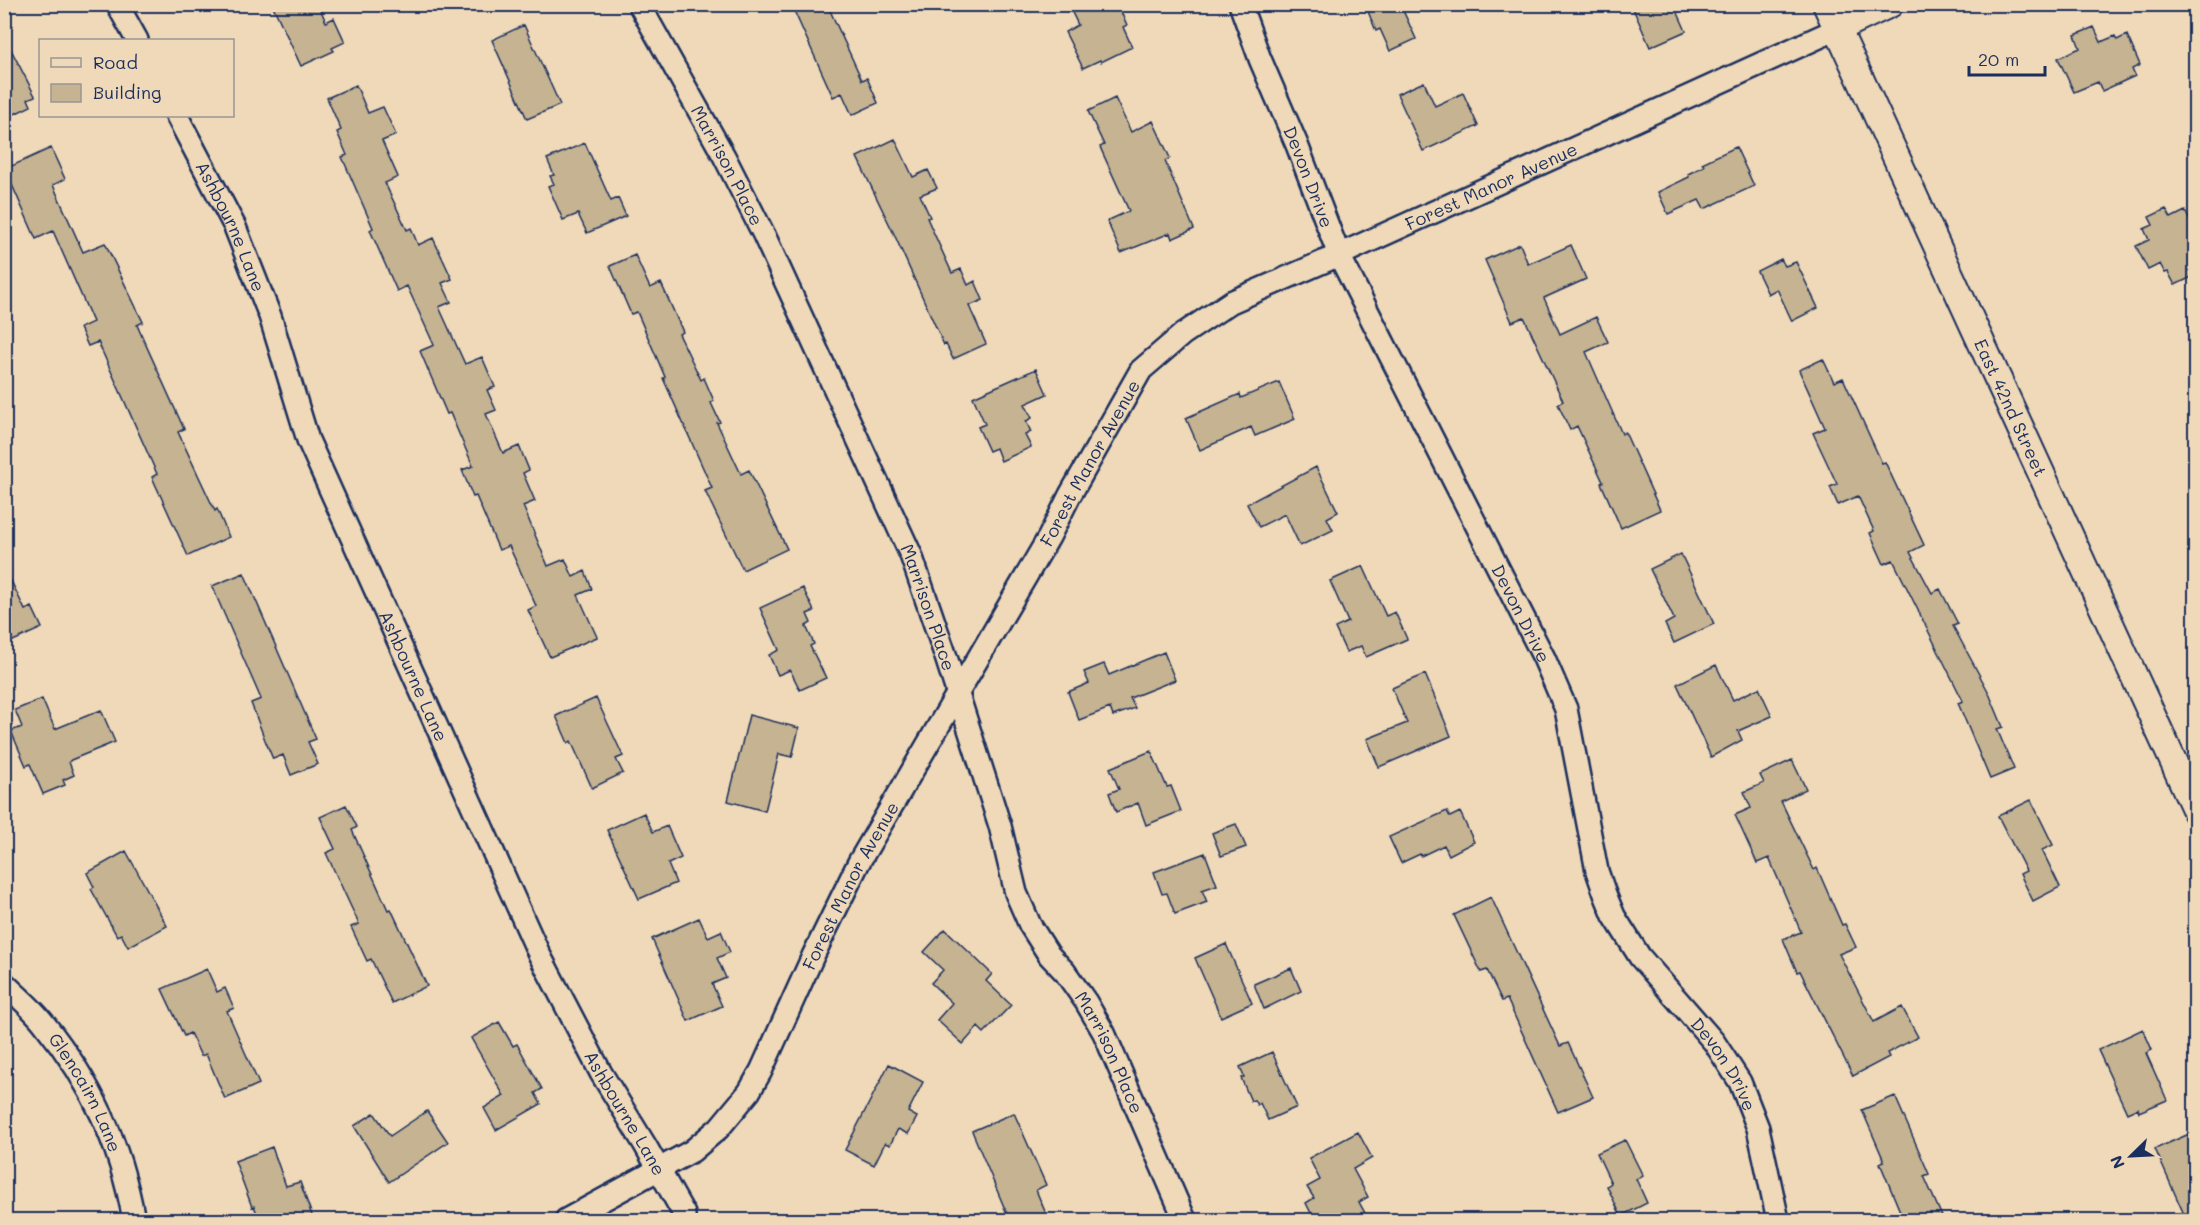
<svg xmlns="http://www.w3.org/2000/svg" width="2200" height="1225" font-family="Mali,sans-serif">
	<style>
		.building { fill: #c5b391; stroke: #1b2f5e; stroke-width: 1.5 }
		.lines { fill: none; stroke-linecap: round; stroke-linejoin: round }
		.minor-casing { stroke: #1b2f5e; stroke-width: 26 }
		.tertiary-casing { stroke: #1b2f5e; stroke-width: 30 }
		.minor { stroke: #efd9b8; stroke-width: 21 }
		.tertiary { stroke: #efd9b8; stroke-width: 26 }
		.labels { text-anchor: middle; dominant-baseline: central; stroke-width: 4.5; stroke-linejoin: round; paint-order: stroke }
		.street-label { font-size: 18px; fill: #1b2f5e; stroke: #efd9b8 }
	</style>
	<rect width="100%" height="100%" fill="#efd9b8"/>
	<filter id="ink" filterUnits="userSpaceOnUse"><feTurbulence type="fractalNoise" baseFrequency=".0167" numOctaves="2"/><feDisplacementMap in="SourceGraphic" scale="12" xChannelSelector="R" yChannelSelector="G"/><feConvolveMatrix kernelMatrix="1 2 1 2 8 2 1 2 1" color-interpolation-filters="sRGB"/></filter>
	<g filter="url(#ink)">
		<path class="building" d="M272,4h46l8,18 8,-4 11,24 -13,6 2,3 -33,15z
			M791,4h36l35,76 5,-2 11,25 -26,12 -10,-22 -9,4z
			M1068,4h49l10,21 -4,2 9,20 -31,15 -1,-2 -17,8 -18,-36 13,-7z
			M1365,4h35l16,35 -26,12 -10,-22 -4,2z
			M1631,4h43l12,27 -36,16z
			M524,25l36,80 -33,14 -35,-79z
			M2094,27l7,15 14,-6 2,4 10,-5 13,30 -8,4 3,7 -33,15 -4,-9 -24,10 -16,-34 22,-10 -5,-13z
			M4,36l31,60 -7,3 3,7 -27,13z
			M1424,82l11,24 28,-13 15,33 -55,25 -26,-57z
			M356,85l12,28 15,-6 13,28 -14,6 16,36 -13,6 22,47 4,-2 7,17 15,-7 19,41 -10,4 9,19 -12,5 26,57 17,-7 13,30 -8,3 9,20 -10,4 17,39 16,-7 10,24 -6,3 12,28 -12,5 25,60 17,-7 8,18 12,-6 7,18 -14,6 19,42 -47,20 -22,-47 8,-4 -27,-60 -10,4 -23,-54 -3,1 -11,-27 11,-4 -23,-53 -3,1 -27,-63 14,-6 -27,-59 -10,5 -27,-61 3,-2 -31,-71 5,-2 -10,-23 4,-2 -14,-32z
			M1115,98l16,34 22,-11 17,37 -5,3 29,68 -22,10 -2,-6 -49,20 -14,-32 22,-10 -29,-64 4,-2 -16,-34z
			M895,139l18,38 15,-7 9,18 -17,7 10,22 -3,1 25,55 9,-4 7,16 7,-4 8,19 -14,6 17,38 -33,15 -7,-15 -2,1 -50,-111 -37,-77z
			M585,143l26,58 7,-3 8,18 -39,17 -9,-19 -15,6 -15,-34 6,-2 -4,-8 4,-1 -7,-16z
			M1736,147l18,39 -50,23 -5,-9 -31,14 -10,-22 31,-15 -1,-3 16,-8 -2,-3z
			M51,148l14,31 -12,6 30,67 22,-9 38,79 -6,3 47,104 -6,3 37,79 2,-2 12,28 -41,19 -36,-79 5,-3 -59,-132 -10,4 -8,-18 13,-6 -40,-91 -17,8 -31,-70z
			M2166,209l5,9 14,-7 11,21v43l-21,10 -7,-13 -3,1 -5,-9 -12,6 -12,-24 13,-6 -5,-11 9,-4 -4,-8z
			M1520,244l8,20 43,-19 15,34 -42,19 16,36 36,-17 12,25 -22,10 36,82 3,-2 35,78 -39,18 -20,-45 2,-1 -26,-56 -7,4 -12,-26 5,-3 -39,-84 -12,5 -27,-62z
			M635,255l15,33 11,-5 22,49 -4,2 22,46 3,-2 10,23 -3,2 9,19 -3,1 24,51 8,-4 38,79 -44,21 -38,-79 7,-3 -49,-110 2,-1 -28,-65 -6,2 -21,-48z
			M1781,259l4,7 11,-4 22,46 -26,13 -15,-32 -9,5 -11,-23z
			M1823,359l11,23 9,-4 39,85 3,-1 39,83 -14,7 22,41 8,-4 18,35 -5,2 35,65 15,36 -6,2 17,40 -24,10 -32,-76 5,-2 -70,-141 -9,4 -14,-31 4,-2 -16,-35 -20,9 -8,-18 7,-3 -24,-51 12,-5 -26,-58z
			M1036,369l11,25 -22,10 7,14 -6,3 5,11 -6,3 6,12 -30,14 -5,-13 -7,3 -11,-24 7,-3 -12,-27z
			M1279,382l16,37 -40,17 -4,-9 -51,23 -14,-32 54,-24 1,4z
			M1316,467l22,45 -11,6 6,12 -33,16 -15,-32 -26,13 -12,-23z
			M1681,554l33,70 -40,19 -9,-19 9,-5 -24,-50z
			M4,566l21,44 7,-3 10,21 -38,17z
			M1363,566l23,50 9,-4 12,27 -41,18 -5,-11 -15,6 -11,-24 13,-6 -18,-41z
			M244,573l72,166 -8,3 10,22 -27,11 -8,-20 -10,4 -8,-19 -14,-37 10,-4 -49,-113z
			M803,588l11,23 -7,3 4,9 -5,3 8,18 -4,2 16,32 -26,12 -10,-20 -12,5 -9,-20 10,-5 -19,-42z
			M1164,652l11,28 -45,18 5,10 -22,8 -3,-8 -31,12 -11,-28 21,-9 -5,-11 20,-8 5,11z
			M1716,665l17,35 26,-12 13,28 -34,15 4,9 -31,17 -34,-73z
			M1425,674l26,62 -72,31 -12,-28 40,-16 -15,-35z
			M596,698l27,58 -7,3 7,14 -31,15 -21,-47 -3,2 -12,-27z
			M42,699l13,30 46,-19 14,32 -44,18 -2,2 5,13 -11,5 2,5 -22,9 -13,-30 -4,2 -15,-35 11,-4 -7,-17z
			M749,715l50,13 -7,29 -13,-3 -14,57 -37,-10z
			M1151,751l16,36 4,-1 10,25 -35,14 -8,-22 -22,9 -7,-19 10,-4 -9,-21z
			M1792,760l14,29 -25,12 33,69 3,-2 25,57 3,-1 11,23 -17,7 35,68 28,-15 16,30 -31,16 2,4 -36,19 -53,-105 -3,1 -14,-33 18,-7 -32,-74 -12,5 -22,-48 16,-7 -7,-16 20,-9 -4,-8z
			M2031,800l22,45 -11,5 18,37 -27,14 -13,-27 6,-3 -28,-55z
			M346,805l11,22 -5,3 36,80 3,-1 36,77 -35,17 -21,-44 -4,2 -16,-34 8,-3 -33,-71 9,-4 -15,-32z
			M1447,811l3,6 10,-5 14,30 -25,13 -5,-10 -23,11 -1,-2 -19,9 -12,-26z
			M644,813l9,19 14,-6 14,32 -13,6 8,19 -37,16 -32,-69z
			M1236,824l10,23 -25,9 -9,-23z
			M126,851l41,75 -39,21 -7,-13 -4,2 -26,-47 3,-2 -7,-14z
			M1205,853l12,32 -15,5 5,12 -32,12 -8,-21 -5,1 -8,-22z
			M1491,897l69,149 8,-3 25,54 -35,15 -51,-113 -5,2 -15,-31 -6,2 -27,-57z
			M699,918l9,19 13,-6 9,21 -13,6 9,20 -14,6 10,22 -34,15 -36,-82z
			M945,929l47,45 -6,7 25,24 -27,28 -6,-6 -15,17 -26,-24 15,-17 -21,-20 12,-13 -19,-18z
			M1226,944l26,59 -31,14 -26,-59z
			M1291,968l10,23 -37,18 -10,-25z
			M207,969l10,23 8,-4 9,20 -7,3 32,73 -34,15 -19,-45 -5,2 -11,-23 -6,3 -22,-47z
			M499,1022l14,24 4,-2 25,45 -7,4 6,11 -45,26 -12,-22 20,-12 -33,-58z
			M2143,1029l9,21 -6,3 21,47 -28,12 -1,-4 -11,5 -29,-63z
			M1272,1052l25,55 -29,13 -8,-17 -3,2 -3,-5 -3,1 -10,-23 3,-1 -4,-10z
			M889,1064l34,18 -15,30 9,5 -9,17 -10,-5 -8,16 -5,-2 -11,22 -29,-15z
			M1895,1096l34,78 -5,2 20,45h-40l-24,-58 4,-2 -22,-51z
			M427,1111l21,31 -59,40 -35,-56 20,-13 16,23z
			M1014,1113l32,72 -10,5 13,31h-39l-38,-90z
			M2196,1131v90h-9l-32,-72z
			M1358,1132l14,26 -19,11 15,28 -9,5 7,13 -11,6h-40l-9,-18 8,-5 -7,-11 13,-7 -11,-22z
			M1625,1140l18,36 -7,3 11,24 -26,13 -14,-30 4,-3 -14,-30z
			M272,1147l14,39 14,-4 14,39h-54l-6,-15 -2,1 -17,-46z"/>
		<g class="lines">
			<g class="minor-casing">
				<g id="minor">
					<path d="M117,4l20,36"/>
					<path id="s1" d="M639,4l85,152 40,79 147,320 34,99 55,172 16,67 14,32 19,30 16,17 21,30 18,31 81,187"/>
					<path id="s2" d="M1240,4l20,55 37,86 42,110 205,403 22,51 31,162 8,23 9,22 26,41 74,85 26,40 18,46 20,92"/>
					<path id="s3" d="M177,116l58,111 35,89 38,124 231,514 62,119 44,72 39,69v6"/>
					<path id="s4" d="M4,983c13,13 28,25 39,39 49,61 77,121 91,198"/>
					<path id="s5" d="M566,1220l126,-69 27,-23 30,-36 12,-21 52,-115 46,-94 190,-325 21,-42 71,-125 42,-36 48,-32 108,-47 498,-226"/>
				</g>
			</g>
			<g class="tertiary-casing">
				<g id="tertiary">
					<path id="s6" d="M1826,4l370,807"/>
					<path d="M1837,29l53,-25"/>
				</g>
			</g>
			<use href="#minor" class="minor"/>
			<use href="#tertiary" class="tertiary"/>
		</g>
	</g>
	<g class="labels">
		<g class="street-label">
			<text stroke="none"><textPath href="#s1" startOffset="184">Marrison Place</textPath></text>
			<text stroke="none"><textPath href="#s2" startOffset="186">Devon Drive</textPath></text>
			<text stroke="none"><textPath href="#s5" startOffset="1446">Forest Manor Avenue</textPath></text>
			<text stroke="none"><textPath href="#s3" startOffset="123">Ashbourne Lane</textPath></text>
			<text stroke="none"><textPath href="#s6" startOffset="444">East 42nd Street</textPath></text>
			<text stroke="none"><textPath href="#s5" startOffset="942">Forest Manor Avenue</textPath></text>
			<text stroke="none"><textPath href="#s1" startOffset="670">Marrison Place</textPath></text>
			<text stroke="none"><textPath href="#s2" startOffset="672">Devon Drive</textPath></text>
			<text stroke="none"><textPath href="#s3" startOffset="609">Ashbourne Lane</textPath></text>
			<text stroke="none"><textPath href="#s5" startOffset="456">Forest Manor Avenue</textPath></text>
			<text stroke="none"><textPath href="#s1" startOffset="1155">Marrison Place</textPath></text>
			<text stroke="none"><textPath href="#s2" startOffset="1176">Devon Drive</textPath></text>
			<text stroke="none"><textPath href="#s4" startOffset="138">Glencairn Lane</textPath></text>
			<text stroke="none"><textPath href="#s3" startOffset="1095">Ashbourne Lane</textPath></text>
		</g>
	</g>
	<rect width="2200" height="1225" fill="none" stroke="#efd9b8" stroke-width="24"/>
	<rect x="12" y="12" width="2176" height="1201" fill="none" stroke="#1b2f5e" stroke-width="2" filter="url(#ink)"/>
	<rect x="39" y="39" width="195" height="78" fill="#efd9b8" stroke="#9a9594" stroke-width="1.5"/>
	<rect x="51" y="58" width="30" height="9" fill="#efd9b8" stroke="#9a9594" stroke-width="1.5"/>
	<text x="93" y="69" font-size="18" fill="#1b2f5e">Road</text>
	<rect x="51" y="84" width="30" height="18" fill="#c5b391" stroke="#9a9594" stroke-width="1.5"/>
	<text x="93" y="99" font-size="18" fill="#1b2f5e">Building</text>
	<g transform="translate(2131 1156) rotate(246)" stroke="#efd9b8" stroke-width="4.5" paint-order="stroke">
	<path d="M0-4.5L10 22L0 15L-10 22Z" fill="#1b2f5e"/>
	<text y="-9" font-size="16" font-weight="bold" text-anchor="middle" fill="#1b2f5e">N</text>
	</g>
	<path d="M1969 66v9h76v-9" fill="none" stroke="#1b2f5e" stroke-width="3"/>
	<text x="1978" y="66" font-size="18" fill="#1b2f5e" stroke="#efd9b8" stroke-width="4.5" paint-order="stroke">20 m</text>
</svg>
